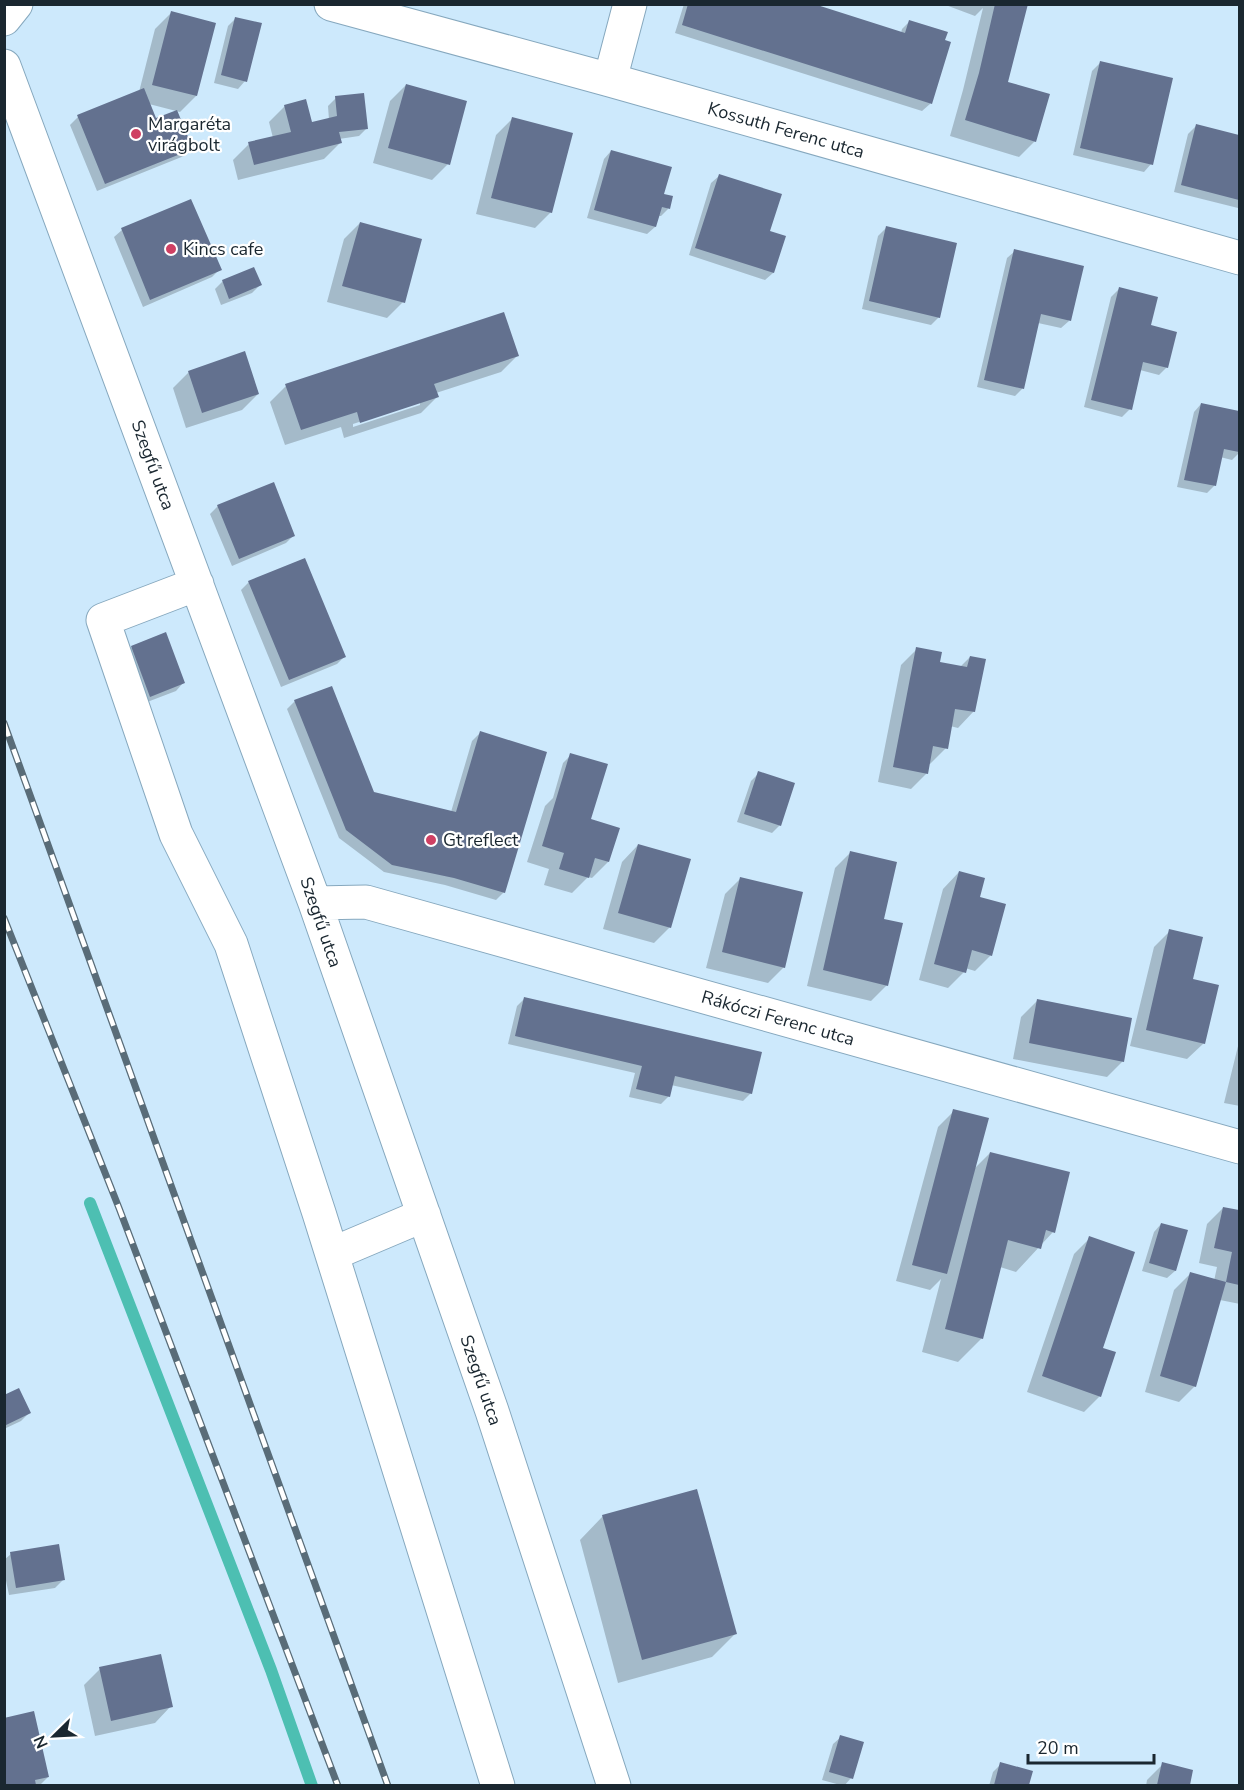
<svg xmlns="http://www.w3.org/2000/svg" width="1244" height="1790" font-family="'Nunito Sans',sans-serif">
	<style>
		.shadow { fill: #0003; fill-rule: evenodd }
		.lines { fill: none; stroke-linecap: round; stroke-linejoin: round }
		.stream { stroke: #4dbfb2; stroke-width: 12 }
		.building { fill: #63718f }
		.minor-casing { stroke: #86a8be; stroke-width: 35 }
		.minor { stroke: #fff; stroke-width: 33 }
		.rail-casing { stroke: #596c78; stroke-width: 7 }
		.rail { stroke: #fff; stroke-width: 4.5; stroke-dasharray: 14; stroke-linecap: butt }
		.poi-dot { fill: #cf4063; stroke: #fff; stroke-width: 2 }
		.labels { text-anchor: middle; dominant-baseline: central; stroke-width: 4.5; stroke-linejoin: round; paint-order: stroke }
		.poi-label { font-size: 18px; fill: #1a2730; stroke: #fff; text-anchor: start }
		.street-label { font-size: 18px; fill: #1a2730; stroke: #fff }
	</style>
	<rect width="100%" height="100%" fill="#cde9fc"/>
	<path class="shadow" d="M684,4h126l91,29 1,-4 8,-8 33,20 6,2 -19,61 -8,7 -247,-78z
		M943,4h83l-20,79 29,58 -16,16 -69,-21 13,-46 20,-82 -8,8z
		M171,13l43,11 -18,72 -16,16 -31,-8 6,16 37,28 -8,8 -87,35 -27,-66 8,-8 61,-25 16,-63z
		M236,18l9,63 -7,8 -24,-6 14,-57z
		M1100,63l51,101 -7,8 -71,-17 19,-84z
		M406,85l42,79 -16,16 -59,-17 17,-62z
		M336,98l30,31 -7,7 -20,3 1,4 -16,16 -86,21 -5,-20 16,-16 24,-6 -4,-16 16,-16 26,18 18,-4 -1,-14z
		M512,119l39,93 -16,16 -59,-14 20,-79z
		M1196,126l44,11v70l-2,1 -64,-16 14,-58z
		M611,151l51,44 6,14 -7,7h-3l-3,11 -8,7 -60,-16 17,-59z
		M719,176l49,55 16,6 -11,36 -8,7 -76,-25 22,-72z
		M190,201l30,68 -8,8 -69,30 -29,-70 8,-7z
		M360,223l43,79 -16,16 -60,-16 17,-63z
		M886,228l53,89 -8,8 -69,-16 16,-73z
		M1015,251l54,70 -8,7 -23,-5 -16,66 -7,7 -38,-9 30,-129z
		M223,281l37,4 -8,8 -31,12 -6,-16z
		M1119,289l30,37 18,41 -8,8 -19,-5 -10,39 -8,8 -38,-10 27,-110z
		M517,356l-16,16 -65,21 1,4 -16,16 -77,25 -3,-11 -56,18 -15,-43 16,-16zM420,402v3l-67,22v-3z
		M189,372l69,22 -16,16 -56,18 -13,-40z
		M1201,404l39,9v39l-8,8 -12,-3 -6,29 -7,7 -30,-6 17,-75z
		M218,506l76,29 -8,8 -54,23 -22,-52z
		M304,559l40,98 -7,7 -56,23 -40,-97 8,-8z
		M132,647l51,36 -7,8 -34,13 -18,-49z
		M917,649l21,14 22,4 10,-10 4,54 -16,17 -8,-2 -4,22 -16,16h-2l-1,9 -16,16 -33,-7 23,-117z
		M295,701l78,92 78,19 21,-71 8,-8 24,159 -8,8 -51,-15 -61,-13 -45,-34 -52,-129z
		M571,755l18,65 19,42 -16,16 -4,-1 -16,16 -28,-8 5,-16 -22,-7 18,-56 8,-8 10,-35z
		M759,773l21,52 -8,8 -35,-11 14,-41z
		M638,845l32,82 -16,16 -51,-14 19,-67z
		M851,852l31,68 5,65 -16,16 -64,-15 28,-118z
		M959,872l19,26 13,57 -16,16 -10,-3 -1,4 -16,16 -29,-8 24,-91z
		M741,878l43,89 -16,16 -62,-15 19,-74z
		M1170,931l34,112 -17,16 -57,-13 24,-99z
		M524,999l227,94 -8,8 -72,-16 -2,11 -8,8 -32,-7 6,-24 -127,-29 9,-38z
		M1037,1001l86,60 -16,16 -94,-18 8,-42z
		M1240,1038v68l-16,-3z
		M954,1111l19,59 17,-17 63,79 -37,40 -16,-5 -18,71 -24,24 -36,-10 19,-73 -11,11 -34,-9 42,-154z
		M1223,1208l17,4v92l-20,-4 -25,86 -16,16 -34,-10 29,-102 16,-16 24,7 3,-14 -18,-4 8,-39z
		M1161,1224l25,7 -11,40 -8,7 -25,-7 12,-39z
		M1090,1238l11,111 -1,47 -16,16 -57,-20 47,-138z
		M4,1397l25,16 -8,8 -17,8z
		M603,1516l132,118 -23,23 -94,26 -38,-143z
		M11,1554l52,26 -8,8 -46,7 -5,-24v-11z
		M100,1669l71,37 -16,17 -60,13 -11,-51z
		M4,1719l44,58 -9,9h-35z
		M841,1737l10,41 -7,8 -22,-6 11,-36z
		M1001,1764l30,8 -4,14h-38l4,-14z
		M1163,1764l29,7 -4,15h-42l1,-6z"/>
	<g class="lines">
		<path class="stream" d="M90,1203l181,467 41,116"/>
	</g>
	<path class="building" d="M688,4h126l91,29 4,-13 39,12 -3,8 6,2 -19,62 -250,-79z
		M995,4h33l-20,78 42,12 -14,48 -71,-22 14,-47z
		M171,11l45,12 -19,73 -45,-11z
		M235,17l27,6 -15,59 -26,-7z
		M1100,61l73,17 -20,87 -73,-17z
		M406,84l61,17 -17,64 -62,-17z
		M144,88l12,30 21,-8 16,39 -88,35 -28,-69z
		M364,93l4,36 -29,3 3,11 -88,22 -6,-23 43,-10 -7,-27 22,-6 6,23 25,-6 -2,-20z
		M512,117l61,16 -21,80 -61,-15z
		M1196,124l43,11v65l-58,-15z
		M611,150l61,17 -8,27 9,2 -3,13 -8,-2 -6,20 -62,-17z
		M719,174l63,20 -12,37 16,5 -12,37 -79,-25z
		M191,199l31,71 -72,30 -29,-72z
		M360,222l62,17 -17,64 -63,-17z
		M886,226l71,17 -17,75 -71,-17z
		M1014,249l70,17 -13,55 -30,-7 -17,75 -40,-9z
		M254,267l8,18 -33,14 -7,-19z
		M1119,287l39,10 -7,28 26,7 -9,36 -25,-6 -11,48 -41,-10z
		M504,312l15,44 -85,28 5,13 -79,26 -3,-11 -56,18 -16,-46z
		M245,351l14,43 -57,19 -14,-42z
		M1201,403l38,8v41l-15,-3 -8,37 -32,-6z
		M274,482l21,54 -56,23 -22,-54z
		M305,558l41,99 -57,23 -41,-99z
		M166,632l19,51 -35,14 -19,-51z
		M916,647l26,5 -2,10 27,5 3,-11 16,3 -11,53 -20,-3 -7,40 -15,-3 -5,28 -35,-7z
		M332,686l42,106 82,20 24,-81 67,21 -42,141 -51,-15 -62,-13 -46,-35 -52,-130z
		M570,753l38,11 -17,55 29,9 -11,34 -14,-4 -6,20 -30,-9 5,-16 -22,-7z
		M758,771l37,12 -14,43 -37,-12z
		M638,844l53,15 -20,69 -53,-15z
		M850,851l47,11 -13,57 19,4 -15,63 -65,-16z
		M959,871l26,7 -5,19 26,7 -14,52 -20,-6 -6,23 -32,-9z
		M740,877l63,15 -18,76 -63,-16z
		M1169,929l34,8 -10,42 26,6 -14,59 -59,-14z
		M524,997l238,55 -10,42 -77,-18 -5,21 -34,-8 6,-23 -127,-30z
		M1037,999l95,19 -8,44 -95,-19z
		M953,1109l36,9 -42,156 -35,-9z
		M990,1152l80,20 -15,61 -9,-3 -5,19 -33,-9 -25,99 -38,-10z
		M1223,1207l16,3v75l-13,-3 -30,105 -36,-11 30,-104 36,10 6,-30 -18,-4z
		M1161,1223l27,7 -12,41 -27,-8z
		M1089,1236l46,16 -32,96 13,4 -15,45 -59,-21z
		M19,1388l12,25 -27,13v-31z
		M697,1489l40,145 -95,26 -40,-145z
		M59,1544l6,36 -49,8 -6,-36z
		M161,1654l12,53 -62,14 -12,-54z
		M34,1711l15,66 -14,3 1,5h-32v-67z
		M840,1735l24,7 -11,37 -24,-7z
		M1000,1762l33,9 -4,14h-35z
		M1162,1762l31,8 -3,15h-33z"/>
	<g class="lines">
		<g class="minor-casing">
			<path id="minor" d="M331,4l279,76 630,178
				M4,19l12,-15
				M4,66l311,837 177,508 122,375
				M610,80l20,-76
				M197,584l-94,36 73,214 55,110 88,269 179,573
				M315,903l51,-1 874,245
				M332,1254l92,-39"/>
		</g>
		<use href="#minor" class="minor"/>
		<g class="rail-casing">
			<path id="rail" d="M4,723l384,1063
				M4,918l115,290 219,578"/>
		</g>
		<use href="#rail" class="rail"/>
	</g>
	<g class="poi-dot">
		<circle cx="136" cy="134" r="6"/>
		<circle cx="171" cy="249" r="6"/>
		<circle cx="431" cy="840" r="6"/>
	</g>
	<g class="labels">
		<g class="poi-label">
			<text x="148" y="124">Margaréta<tspan x="148" dy="21">virágbolt</tspan></text>
			<text x="183" y="249">Kincs cafe</text>
			<text x="443" y="840">Gt reflect</text>
		</g>
		<g class="street-label">
			<text transform="translate(786 130) rotate(16)">Kossuth Ferenc utca</text>
			<text transform="translate(153 465) rotate(70)">Szegfű utca</text>
			<text transform="translate(321 922) rotate(71)">Szegfű utca</text>
			<text transform="translate(778 1018) rotate(16)">Rákóczi Ferenc utca</text>
			<text transform="translate(481 1380) rotate(71)">Szegfű utca</text>
		</g>
	</g>
	<rect width="1244" height="1790" fill="none" stroke="#1a2730" stroke-width="12"/>
	<g transform="translate(54 1736) rotate(246)" stroke="#ffffff" stroke-width="4.5" paint-order="stroke">
	<path d="M0-4.5L10 22L0 15L-10 22Z" fill="#1a2730"/>
	<text y="-9" font-size="16" font-weight="bold" text-anchor="middle" fill="#1a2730">N</text>
	</g>
	<path d="M1028 1754v9h126v-9" fill="none" stroke="#1a2730" stroke-width="3"/>
	<text x="1037" y="1754" font-size="18" fill="#1a2730" stroke="#ffffff" stroke-width="4.5" paint-order="stroke">20 m</text>
</svg>
